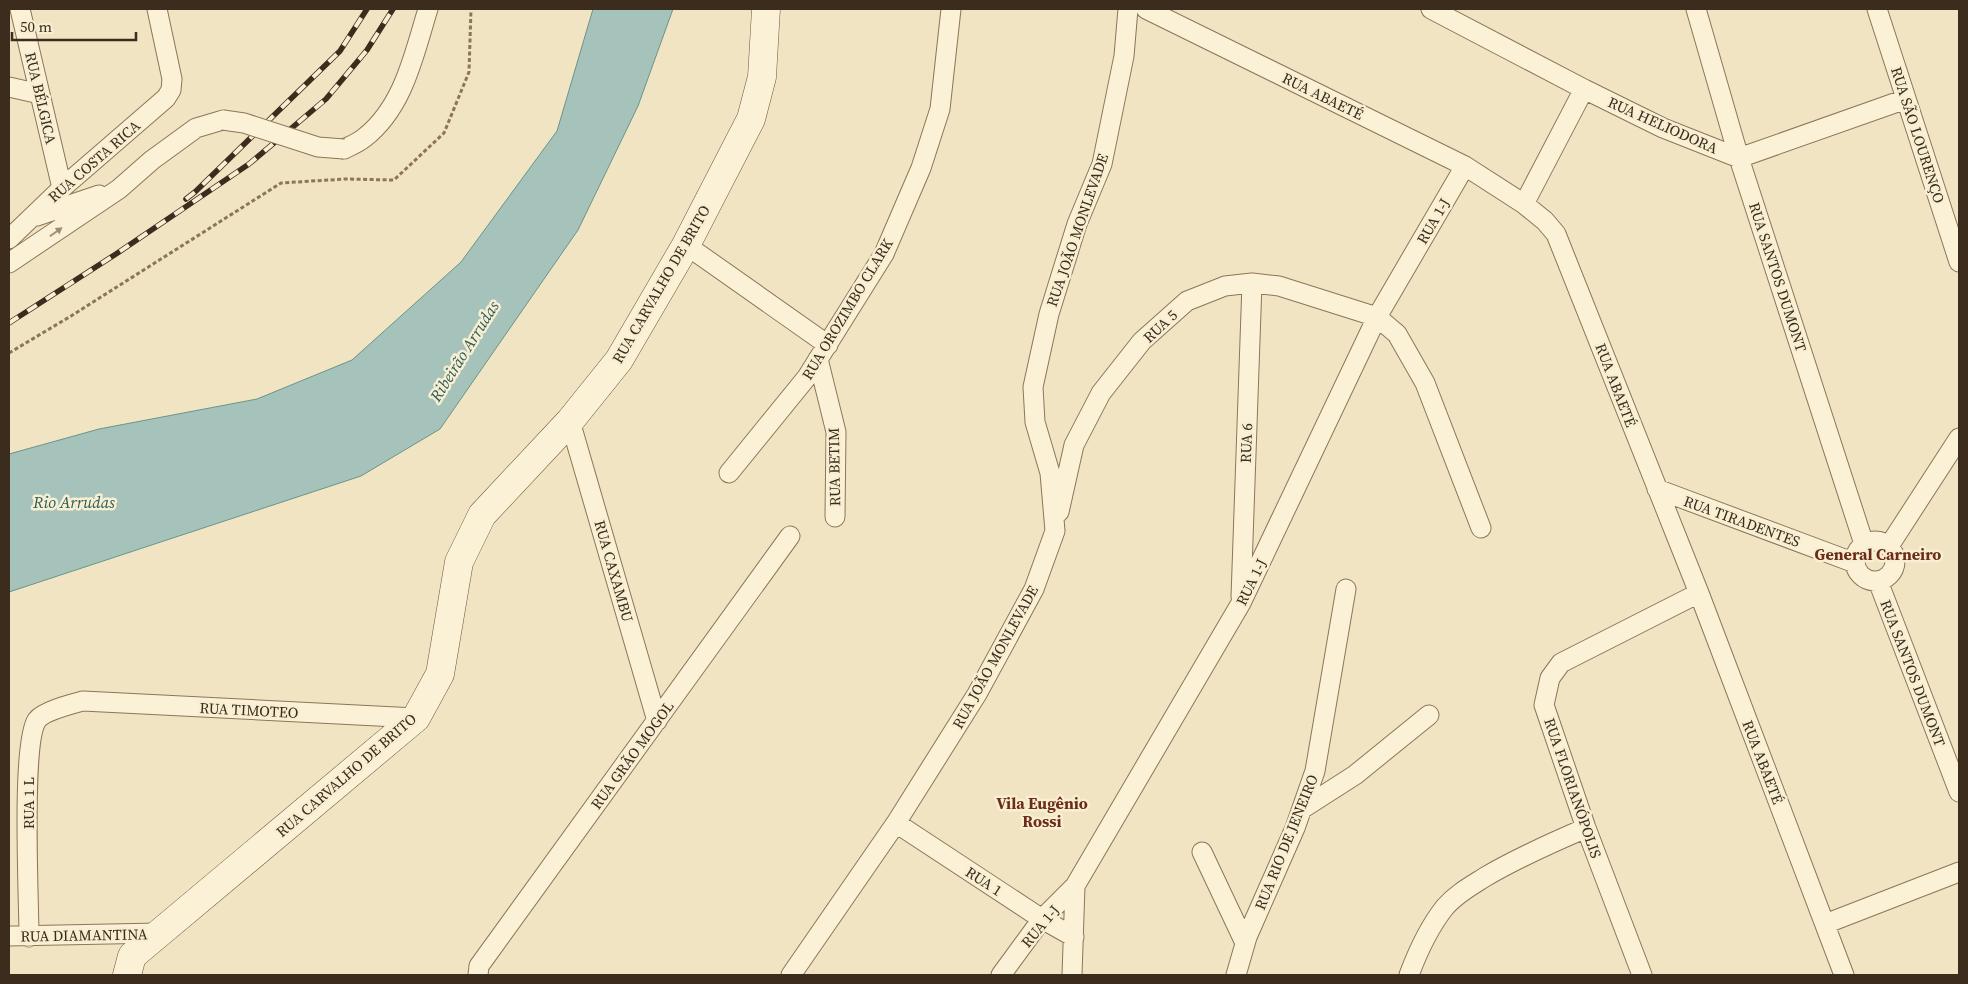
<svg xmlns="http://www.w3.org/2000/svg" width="1968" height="984" font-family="'Source Serif 4',serif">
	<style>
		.water { fill: #a5c3bb; stroke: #6b938a }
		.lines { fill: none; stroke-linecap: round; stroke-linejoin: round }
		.street-casing { stroke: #8d7558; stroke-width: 21 }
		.secondary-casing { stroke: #6e563b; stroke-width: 29 }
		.path { stroke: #8d7558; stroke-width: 3; stroke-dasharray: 4 2.5; stroke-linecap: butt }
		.street { stroke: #fbf1d6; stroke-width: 19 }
		.secondary { stroke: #fbf1d6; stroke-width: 28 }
		.rail-casing { stroke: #3b2c1d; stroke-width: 5.5 }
		.rail { stroke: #f8eed2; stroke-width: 4; stroke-dasharray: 11; stroke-linecap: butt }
		.street-bridge-casing { stroke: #8d7558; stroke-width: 21; stroke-linecap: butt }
		.street-bridge { stroke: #fbf1d6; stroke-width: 19 }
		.oneway { fill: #9b8e7a }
		.labels { text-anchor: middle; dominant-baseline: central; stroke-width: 5; stroke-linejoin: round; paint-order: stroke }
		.street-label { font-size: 15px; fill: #3b2c1d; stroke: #f8eed2 }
		.water-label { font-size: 16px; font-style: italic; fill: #2b5c5a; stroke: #f8eed2 }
		.neighbourhood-label { font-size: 16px; font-weight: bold; fill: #6b2c19; stroke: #f8eed2 }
	</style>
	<rect width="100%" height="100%" fill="#f1e4c2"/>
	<path class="water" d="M593,9h80l-35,97 -60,124 -138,199 -79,47 -352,116v-138l90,-25 158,-30 95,-39 109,-98 96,-131z"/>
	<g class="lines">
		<g class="street-casing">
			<path id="street" d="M20,9l42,179
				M1146,9l319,157 59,38 21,17 11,13 143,359 145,382
				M1431,9l153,80 79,39 76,30 167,-59
				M1696,9l43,149 125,386
				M1877,9l82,253
				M9,87l31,7
				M344,149c6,-3 14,-6 20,-11 40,-31 50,-84 64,-129
				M1524,204l60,-115
				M37,216l62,-21
				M9,239l53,-51 104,-90 5,-8 1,-11 -15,-70
				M686,245l142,100
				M9,263l110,-74 33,-29 44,-32 27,-8
				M818,359l18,73 -1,85
				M570,421l87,300
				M729,473l78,-96 77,-123 37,-86 19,-59 11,-100
				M1657,489l198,74
				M1059,512l15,-67 27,-52 41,-52 45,-40 38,-15 27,-3 27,3 98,31 20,17 28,49 56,145
				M1855 561a20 20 0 1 1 40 0a20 20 0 1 1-40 0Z
				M1889,546l70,-108
				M1878,581l81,211
				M1241,597l11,-314
				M1302,809l53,-34 74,-60
				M896,823l146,96 32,18
				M1202,852l43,91
				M1825,924l134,-52
				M9,936l151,-3
				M29,937c0,-37 -8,-194 8,-217 7,-9 35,-16 46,-19l333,17
				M478,975l1,-9 311,-430
				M791,975l105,-152 81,-129 57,-105 21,-58 -5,-58 -15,-51 -2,-35 16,-73 28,-90 25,-60 22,-108 4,-47
				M1001,975l41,-56 33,-33 166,-283 136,-286 88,-151
				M1072,975l3,-89
				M1236,975l11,-38 48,-109 20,-57 31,-182
				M1409,975c9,-24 20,-48 36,-68 11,-13 26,-21 40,-30 32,-19 66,-34 101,-49
				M1642,975l-56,-147 -42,-123 6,-27 11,-15 138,-70"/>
		</g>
		<g class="secondary-casing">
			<path id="secondary" d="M127,975l5,-19 284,-238 24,-44 19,-112 23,-47 88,-94 49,-61 67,-115 65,-126 11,-42 4,-68"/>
		</g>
		<path class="path" d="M9,353l62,-37 210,-133 64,-4 49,1 50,-47 25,-61 2,-63"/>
		<use href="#street" class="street"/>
		<use href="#secondary" class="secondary"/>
		<g class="rail-casing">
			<path id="rail" d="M186,199l9,-7 145,-141 27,-42
				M9,323l107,-69 133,-90 77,-65 41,-49 26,-41"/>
		</g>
		<use href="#rail" class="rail"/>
		<g class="street-bridge-casing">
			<path id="street-bridge" d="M223,120l21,3 74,24 26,2"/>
		</g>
		<use href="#street-bridge" class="street-bridge"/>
	</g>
	<defs><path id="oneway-solid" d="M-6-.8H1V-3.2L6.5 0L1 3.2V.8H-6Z" transform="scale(1.25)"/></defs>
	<use class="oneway" href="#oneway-solid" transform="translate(56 232) rotate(-35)"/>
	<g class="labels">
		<g class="street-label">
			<text transform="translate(1323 96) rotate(26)">RUA ABAETÉ</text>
			<text transform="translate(41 98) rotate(77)">RUA BÉLGICA</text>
			<text transform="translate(1663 125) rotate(24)">RUA HELIODORA</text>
			<text transform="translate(1918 135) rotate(72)">RUA SÃO LOURENÇO</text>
			<text transform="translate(94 161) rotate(-41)">RUA COSTA RICA</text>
			<text transform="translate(1433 221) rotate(-60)">RUA 1-J</text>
			<text transform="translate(1077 230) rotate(-71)">RUA JOÃO MONLEVADE</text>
			<text transform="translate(1778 277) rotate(72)">RUA SANTOS DUMONT</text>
			<text transform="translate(661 284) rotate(-60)">RUA CARVALHO DE BRITO</text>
			<text transform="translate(847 309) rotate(-59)">RUA OROZIMBO CLARK</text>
			<text transform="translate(1160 326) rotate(-43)">RUA 5</text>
			<text transform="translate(1616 385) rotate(69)">RUA ABAETÉ</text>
			<text transform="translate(1246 443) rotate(-88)">RUA 6</text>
			<text transform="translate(834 467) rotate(-91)">RUA BETIM</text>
			<text transform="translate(1742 521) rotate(20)">RUA TIRADENTES</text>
			<text transform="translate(614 571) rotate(74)">RUA CAXAMBU</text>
			<text transform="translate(1251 582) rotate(-64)">RUA 1-J</text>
			<text transform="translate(995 657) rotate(-61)">RUA JOÃO MONLEVADE</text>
			<text transform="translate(1913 673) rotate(69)">RUA SANTOS DUMONT</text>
			<text transform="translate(249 710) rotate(3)">RUA TIMOTEO</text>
			<text transform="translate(632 755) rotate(-54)">RUA GRÃO MOGOL</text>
			<text transform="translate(1763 762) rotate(69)">RUA ABAETÉ</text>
			<text transform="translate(346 775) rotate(-41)">RUA CARVALHO DE BRITO</text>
			<text transform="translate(1573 788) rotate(71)">RUA FLORIANÓPOLIS</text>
			<text transform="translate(28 803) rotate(-90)">RUA 1 L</text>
			<text transform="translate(1286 842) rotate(-68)">RUA RIO DE JENEIRO</text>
			<text transform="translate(984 881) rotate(33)">RUA 1</text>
			<text transform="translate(1040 926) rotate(-50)">RUA 1-J</text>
			<text transform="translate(84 935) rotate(-1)">RUA DIAMANTINA</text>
		</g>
		<g class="water-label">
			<text transform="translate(464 351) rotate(-58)">Ribeirão Arrudas</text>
			<text x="74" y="502">Rio Arrudas</text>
		</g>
		<g class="neighbourhood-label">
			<text x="1878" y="554">General Carneiro</text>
			<text x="1042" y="803">Vila Eugênio<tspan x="1042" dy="18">Rossi</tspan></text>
		</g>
	</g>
	<rect width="1968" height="984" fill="none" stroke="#3b2c1d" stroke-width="20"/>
	<path d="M12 32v8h124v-8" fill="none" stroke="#3b2c1d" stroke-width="2.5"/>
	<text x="20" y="32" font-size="15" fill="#3b2c1d" stroke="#f8eed2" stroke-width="4" paint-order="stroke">50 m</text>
</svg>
